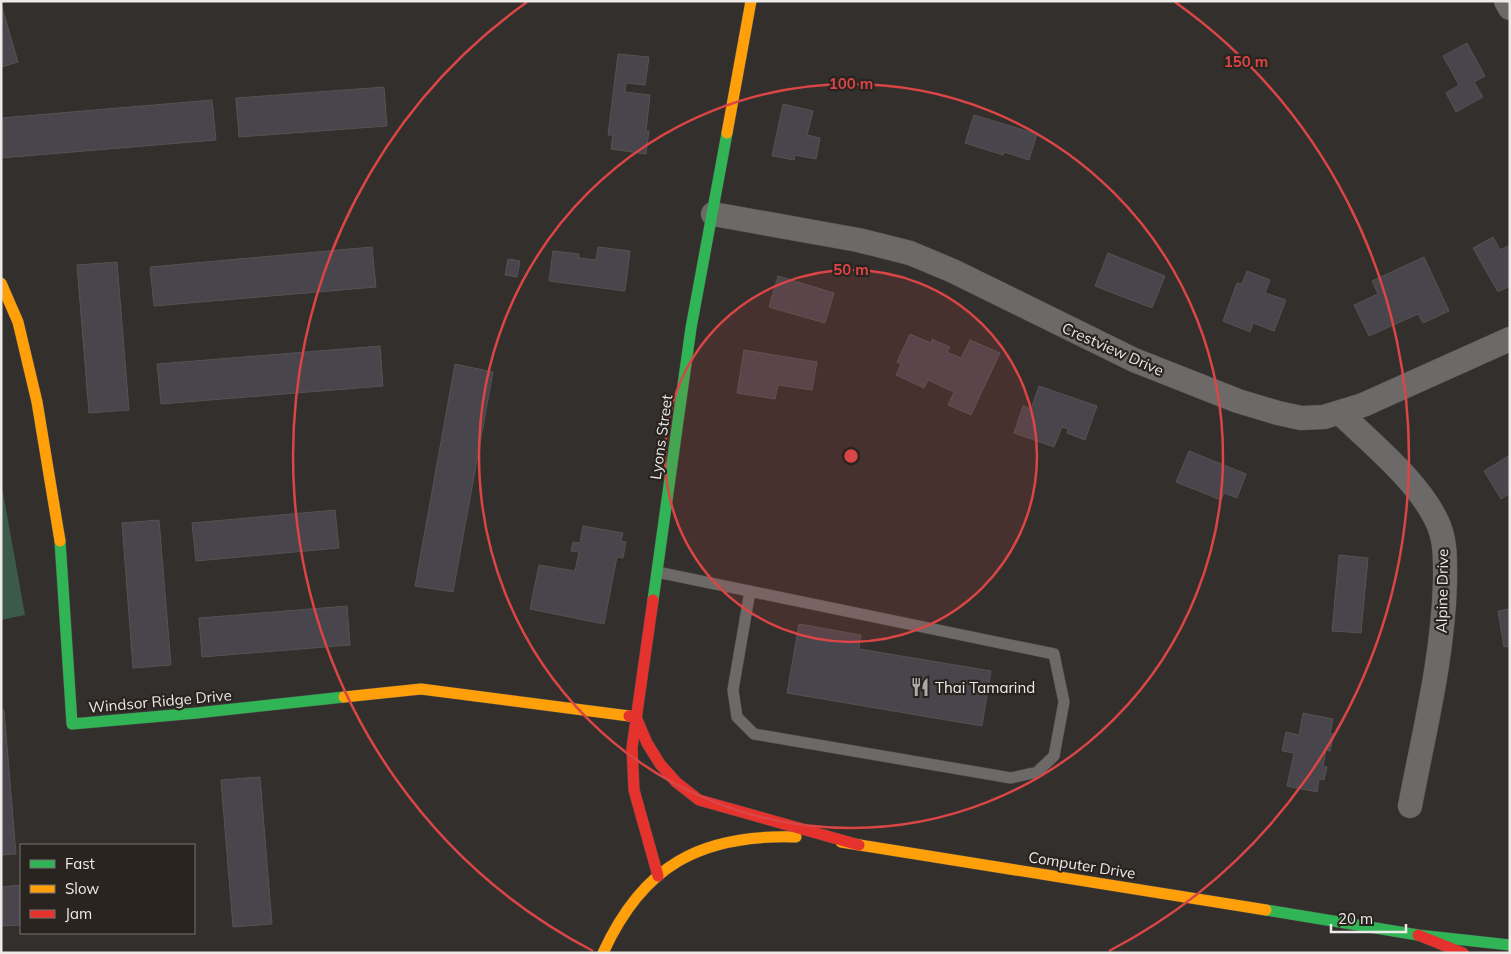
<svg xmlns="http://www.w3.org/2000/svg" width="1511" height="954" font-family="Mulish,sans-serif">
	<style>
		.green { fill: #3c5a4a }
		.building { fill: #49454c; stroke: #545352 }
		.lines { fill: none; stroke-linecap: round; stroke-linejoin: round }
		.lane-casing { stroke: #4c4a48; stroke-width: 12 }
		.street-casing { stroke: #4c4a48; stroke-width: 25 }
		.fast-casing { stroke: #4c4a48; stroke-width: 12 }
		.slow-casing { stroke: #4c4a48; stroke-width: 12 }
		.jam-casing { stroke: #4c4a48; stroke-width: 12 }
		.lane { stroke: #6c6968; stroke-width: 11 }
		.street { stroke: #6c6968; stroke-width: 24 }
		.fast { stroke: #30b455; stroke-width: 11 }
		.slow { stroke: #ff9f0a; stroke-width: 11 }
		.jam { stroke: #e5322d; stroke-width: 11 }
		.ring { fill: none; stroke: #da4545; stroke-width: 2.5 }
		.labels { text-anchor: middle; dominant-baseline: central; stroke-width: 4.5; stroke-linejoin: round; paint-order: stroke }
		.street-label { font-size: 15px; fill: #eeeae7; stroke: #2a2420 }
		.poi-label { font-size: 15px; fill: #eeeae7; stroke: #2a2420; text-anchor: start }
		.centre { fill: #da4545; stroke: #2a2420; stroke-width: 2.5 }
		.ring-label { font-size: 15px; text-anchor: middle; font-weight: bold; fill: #da4545; stroke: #2a2420; stroke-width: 4.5; stroke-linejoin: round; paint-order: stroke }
	</style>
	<rect width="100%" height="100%" fill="#322f2c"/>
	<path class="green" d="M2,487l23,128 -24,5v-132z"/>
	<path class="building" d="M1,4l17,58 -17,5z
		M1467,43l18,33 -11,6 9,15 -27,15 -10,-19 13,-8 -16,-29z
		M618,54l31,3 -4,28 -19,-2 -1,9 25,3 -4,36h3l-3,23 -35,-5 2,-14h-5z
		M384,87l3,39 -148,11 -3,-39z
		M212,100l4,40 -215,18v-40z
		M783,104l30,7 -6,24 13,3 -4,21 -21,-4 -1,5 -22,-4z
		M974,115l63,19 -8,26 -25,-8 -1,3 -38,-12z
		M1493,237l7,13 10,-5v41l-12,6 -25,-44z
		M372,247l4,40 -222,19 -4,-39z
		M598,247l32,4 -5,40 -76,-10 4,-30 26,3v4l17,2z
		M1108,253l57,23 -13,32 -57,-22z
		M1424,257l25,54 -26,12 -5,-9 -49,22 -15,-31 24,-11 -6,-13z
		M508,259l12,2 -3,16 -12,-2z
		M117,262l12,148 -40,3 -12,-148z
		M1247,271l23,9 -5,13 21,7 -12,31 -21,-8 -3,9 -27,-11 14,-38 5,1z
		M778,276l56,17 -9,30 -56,-16z
		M910,334l21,9 1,-4 18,8 -3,5 14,6 9,-18 30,13 -29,62 -23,-10 6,-13 -26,-12 -4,8 -28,-13 5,-11 -4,-2z
		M380,346l3,40 -222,18 -4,-40z
		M744,350l73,12 -5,28 -34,-5 -3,14 -38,-6z
		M455,364l38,8 -40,220 -38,-6z
		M1039,386l58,20 -12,34 -18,-7 1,-4 -6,-2 -8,20 -40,-14 9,-27 8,3z
		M1189,451l57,23 -9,24 -13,-5 -3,7 -45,-18z
		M1510,455v38l-9,6 -17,-28z
		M335,510l4,38 -143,13 -4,-38z
		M159,520l12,145 -38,3 -11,-145z
		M583,526l40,7 -2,8 5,1 -3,16 -6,-1 -13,67 -74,-15 9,-44 36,6 4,-19 -8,-1 2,-9 7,1z
		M1339,555l29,3 -7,75 -29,-2z
		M347,606l3,39 -148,12 -3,-39z
		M1510,609v37l-6,1 -6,-36z
		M799,624l62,11 -2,14 132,22 -9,55 -195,-33z
		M1,710h3l12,144 -15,1z
		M1303,713l30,6 -3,15h4l-4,17 -4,-1 -3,16 4,1 -3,13 -5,-1 -2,13 -30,-6 7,-33 -12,-2 4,-19 13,3z
		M260,777l12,147 -39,3 -12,-147z
		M21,885v40l-20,1v-39z"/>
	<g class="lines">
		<g class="lane-casing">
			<path id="lane" d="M657,572l397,82 10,48 -10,54 -17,16 -26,6 -257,-44 -17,-17 -4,-27 17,-99"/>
		</g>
		<g class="street-casing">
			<path id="street" d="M1506,1l4,7
				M713,214l145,26 52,13 43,18 181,89 104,41 40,12 23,5 23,-1 39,-12 147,-66
				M1340,413c32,31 82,71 99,113 7,17 6,37 6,56 -2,76 -21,150 -35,224"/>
		</g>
		<g class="fast-casing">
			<path id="fast" d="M60,541l12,183 125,-11 147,-16
				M653,600l38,-272 36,-195
				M1266,910l152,25 92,10"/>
		</g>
		<g class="slow-casing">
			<path id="slow" d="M727,133l24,-132
				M1,283l17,39 19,80 23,139
				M344,697l77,-8 208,27
				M841,842l425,68
				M603,953c40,-88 98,-119 193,-116"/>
		</g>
		<g class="jam-casing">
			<path id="jam" d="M653,600l-21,148 2,42 24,86
				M629,716l7,1 11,26 13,21 16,18 23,18 160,45
				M1418,935l45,18"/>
		</g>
		<use href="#lane" class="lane"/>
		<use href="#street" class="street"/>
		<use href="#fast" class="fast"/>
		<use href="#slow" class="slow"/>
		<use href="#jam" class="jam"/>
	</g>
	<circle cx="851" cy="456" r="186" fill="#da4545" fill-opacity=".12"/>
	<g class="ring">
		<circle cx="851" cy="456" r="186"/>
		<circle cx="851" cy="456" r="372"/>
		<path d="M593 951A558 558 0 0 1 527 2M1175 2A558 558 0 0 1 1109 951"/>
	</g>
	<defs>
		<g id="restaurant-bare" transform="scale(1.5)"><path d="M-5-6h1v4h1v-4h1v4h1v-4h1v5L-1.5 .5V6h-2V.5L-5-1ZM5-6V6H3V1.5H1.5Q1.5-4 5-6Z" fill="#aca9a6" stroke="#2a2420" stroke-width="2.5" paint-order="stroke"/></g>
	</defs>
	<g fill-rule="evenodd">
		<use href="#restaurant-bare" x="920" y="687"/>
	</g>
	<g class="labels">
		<g class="street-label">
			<text transform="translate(1113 349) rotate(24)">Crestview Drive</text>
			<text transform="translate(661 437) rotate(-82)">Lyons Street</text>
			<text transform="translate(1442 591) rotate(-89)">Alpine Drive</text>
			<text transform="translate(160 701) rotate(-5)">Windsor Ridge Drive</text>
			<text transform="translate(1082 865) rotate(9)">Computer Drive</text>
		</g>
		<g class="poi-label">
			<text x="935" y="687">Thai Tamarind</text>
		</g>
	</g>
	<circle cx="851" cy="456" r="8" class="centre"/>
	<g class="ring-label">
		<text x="1246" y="67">150 m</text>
		<text x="851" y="89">100 m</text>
		<text x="851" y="275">50 m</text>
	</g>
	<rect width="1511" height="954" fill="none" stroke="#eeeae7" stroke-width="5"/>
	<rect x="20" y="844" width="175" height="90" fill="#2a2420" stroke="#787370"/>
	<rect x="30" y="860" width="25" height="8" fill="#30b455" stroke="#787370"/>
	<text x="65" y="869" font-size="15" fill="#eeeae7">Fast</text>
	<rect x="30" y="885" width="25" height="8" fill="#ff9f0a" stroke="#787370"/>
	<text x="65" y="894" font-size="15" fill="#eeeae7">Slow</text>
	<rect x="30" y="910" width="25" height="8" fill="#e5322d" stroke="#787370"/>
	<text x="65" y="919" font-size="15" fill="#eeeae7">Jam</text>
	<path d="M1331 924v8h75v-8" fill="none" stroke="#eeeae7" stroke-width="2.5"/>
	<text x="1338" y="924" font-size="15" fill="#eeeae7" stroke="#2a2420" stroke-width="4" paint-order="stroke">20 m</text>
</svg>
